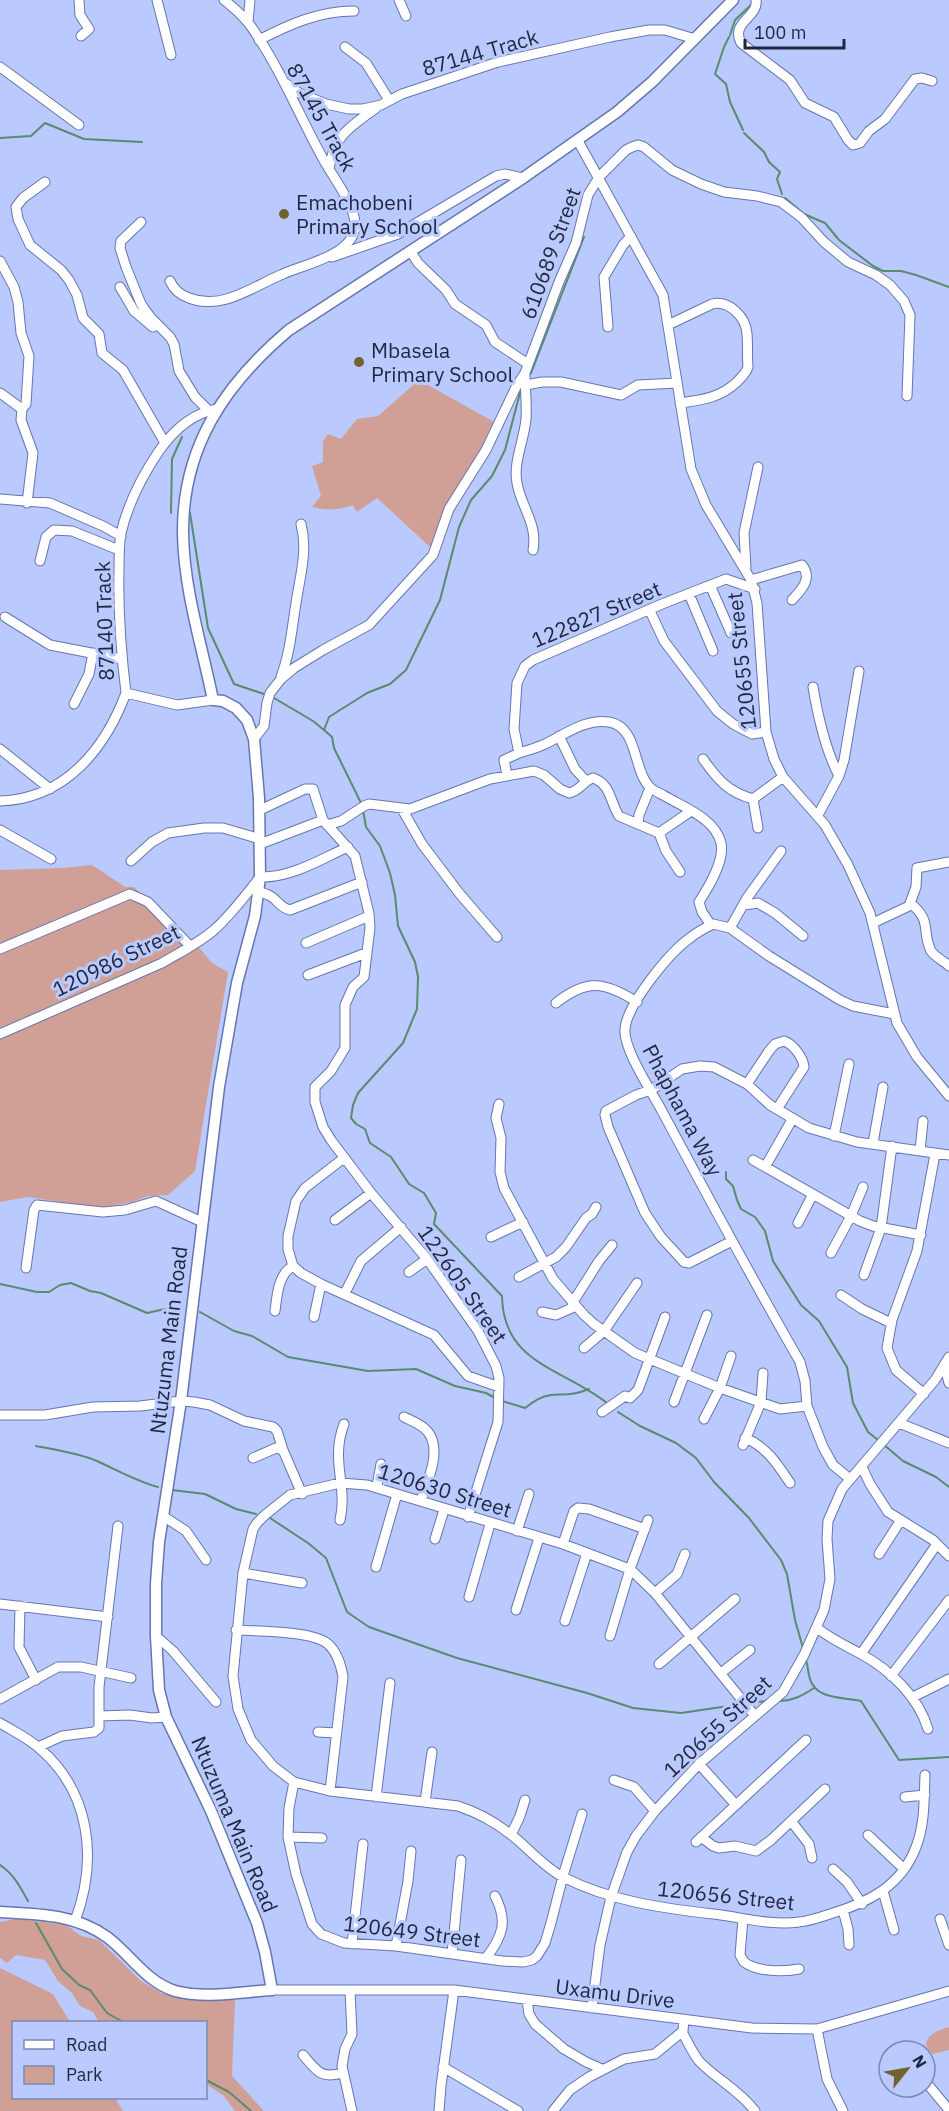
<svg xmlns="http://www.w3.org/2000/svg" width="949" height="2111" font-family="'IBM Plex Sans',sans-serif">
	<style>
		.green { fill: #d09f95 }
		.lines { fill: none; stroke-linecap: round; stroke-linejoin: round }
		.stream { stroke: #598b6f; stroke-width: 2 }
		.minor-casing { stroke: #6576b1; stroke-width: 11 }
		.major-casing { stroke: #6576b1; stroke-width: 13 }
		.minor { stroke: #fff; stroke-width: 9 }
		.major { stroke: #fff; stroke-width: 10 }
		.poi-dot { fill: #72622f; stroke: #bacafe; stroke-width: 2 }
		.labels { text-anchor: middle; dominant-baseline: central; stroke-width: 6; stroke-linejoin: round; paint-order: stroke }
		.street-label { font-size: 21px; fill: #1f263f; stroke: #bacafe }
		.poi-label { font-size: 21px; fill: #1f263f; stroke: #bacafe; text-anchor: start }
	</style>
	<rect width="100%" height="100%" fill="#bacafe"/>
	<path class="green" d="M419,380l75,42 -9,21 -54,105 -54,-50 -20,14 -4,-7c-14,5 -26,6 -41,2l9,-11 -9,-30 11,-4v-21l5,-7 13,5 16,-20 21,-3z
		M92,865l33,22h9l48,47 15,11 15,18 16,9 -33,199 -27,24 -20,1 -16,6 -31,6 -73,-11 -28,5v-332l63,-2z
		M16,1919l49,5 16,12 18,4 42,41 20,12 24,6 50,1 -3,76 32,35h-29l-11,-15 -18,-12v-62h-107l-6,-10 -13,-6 -8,-13 -14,-12 -13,-21 -29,-5 -9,8 -7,-5v-36z
		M0,1968l53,26 17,28h-56v76h101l8,13h-123z
		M949,2027v23l-16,4c-17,-13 2,-24 16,-27z"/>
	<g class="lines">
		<path class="stream" d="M730,35l5,-15 17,-16
			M729,37l-5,10 -9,27 11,10 4,18 13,28
			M744,133l20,19 5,10 11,10 -3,7 5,15
			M0,138l31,-2 14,-13 39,16 58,3
			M785,198l19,16 21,9 14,17 34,26 10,5h18l15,4 33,12
			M528,376l3,-3 53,-136
			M171,513l1,-54 10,-22
			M190,513l18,115 26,56 30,10
			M274,698l39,23 11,9
			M361,803l-27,-55 -2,-11 -8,-7 5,-13 38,-24 23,-9 16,-14 34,-70 19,-73 12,-27 21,-24 13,-26 16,-61
			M363,810l3,17 14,19 10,27 5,22 3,31 17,36 3,15 -1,32 -14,34 -45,50 -5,12 -2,13 5,6 9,5 5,14 21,14 18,27 15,9 12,20 -2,11 68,72c1,68 61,72 105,107
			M726,1172v7l7,7 4,14 4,9 14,8 10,14 8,30 28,44 18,16 28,46 6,36 15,29 10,8
			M0,1284l37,8h12l11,-7 11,-2 19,8 11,2 46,20 18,-4 15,2
			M200,1312l34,19 18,5 36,21 80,14 48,-2 39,17 31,7 11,6
			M502,1401l23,7c8,-6 16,-12 26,-13 15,-1 24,0 38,-6
			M618,1412l22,14 36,17 20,15 18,24 35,36 32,42 6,14 8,46 8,28
			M883,1444l20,17 33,16 13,10
			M36,1446c20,4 42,7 61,15 20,9 39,20 61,26
			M172,1490l33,4 31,15 20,5
			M270,1518l38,25 18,15 21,54 22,15 88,31 130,35 46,15 48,5 61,-9
			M806,1660c2,6 2,13 4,19 6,21 34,18 51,22l38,59 50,-3
			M778,1701c14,0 24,-5 36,-13
			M748,1703l18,-2
			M0,1865c14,9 20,22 28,36
			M36,1923l26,46 17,16 11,5 17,23 16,9
			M206,2080l23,12 22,19"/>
		<g class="minor-casing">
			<path id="minor" d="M79,0l1,15 9,14 -8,7
				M157,0l14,55
				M399,0l7,16
				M756,0c3,17 -26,22 -15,43l49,37 15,23 29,14 14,23 5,5 7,-2 9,-12 16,-12 30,-40 7,-1 10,3
				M248,22l2,-22
				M259,40c31,-16 60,-29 95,-29
				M345,47l21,16 23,37
				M0,67l79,58
				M285,83l14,10 27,11 23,5h14l18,-4 21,-11 96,-32 112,-25 39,-7h16l30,9
				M578,141l85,154 28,174 15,36 45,75 6,23 9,129 8,27 9,18 42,48 23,40 22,48 27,110 20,34 32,39
				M329,169c5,-34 21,-42 47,-61
				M45,182l-22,16 -7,9 2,12 12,26 31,25 8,10 8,15 6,23 16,16 3,19 21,17 42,73
				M141,222l-20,19 -1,7 6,19 15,37 10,14 19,19 4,7 5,27 16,26 14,14
				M411,252l7,11 28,27 9,14 31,21 9,17 33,22
				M332,257l66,-23 98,-58 9,-2 18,4
				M0,261l14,26 4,15 3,31 8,23 -3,48 -4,5
				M170,281c4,9 10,14 19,17 34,13 64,-12 94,-24 20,-9 60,-17 70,-39 3,-7 2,-16 0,-22 -7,-21 -21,-37 -31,-56 -24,-44 -43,-91 -72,-132 -7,-9 -17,-18 -26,-25
				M120,287l14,24 19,16
				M668,325l44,-21c17,-4 34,13 35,30 1,11 0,22 1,33 -2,7 -7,10 -11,15 -17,16 -35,18 -57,21
				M608,327l-4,-50 19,-32 8,-9
				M525,373c0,15 2,31 1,46 -2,22 -13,43 -9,64 4,24 21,41 16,67
				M526,385l16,-3h19l60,13 17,-10 39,-2
				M0,393l22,16 -1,11 12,33 -6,50
				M0,499l50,4 53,23 18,10
				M40,561l6,-24 8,-7 18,1 47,19
				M746,568l-2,-35 14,-66
				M751,580l51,-15c11,14 -1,25 -10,35
				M710,585l21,48
				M689,594l24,57
				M650,611l14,30 53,70 16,13 19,10 14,-2
				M5,617l45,28 72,14
				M281,677c9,-24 11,-49 15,-74 4,-27 12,-52 5,-79
				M813,687c5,30 12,62 26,89
				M126,693c-5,-41 -8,-82 -7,-123 0,-12 0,-25 2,-37 7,-29 21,-57 38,-82 14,-20 34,-38 58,-42
				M74,704l15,-30 4,-21
				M559,736l16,33 11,12
				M254,739l10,-13 3,-23 3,-10 11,-14 13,-11 29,-18 46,-25 64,-70 16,-46 37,-59 30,-63 9,-14 34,-91 17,-39 12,-48 11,-18 27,-27 6,-3 6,-2 6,2 28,23 29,14 23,8 33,4 24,6 21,16 22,24 24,20 28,13 14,10 14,16 6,14 -3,81
				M0,749l50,40
				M519,753c9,-3 18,-5 26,-9 19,-9 41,-26 64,-22 29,5 24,46 39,63 3,5 10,7 15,10 20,12 52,23 58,48 4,18 -13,45 -22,59l3,10 9,13
				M703,759c15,21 25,33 50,40
				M507,775l-3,-15 15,-7 -5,-24 3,-46 8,-17 8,-6 129,-56 64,-25 29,10
				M753,799l30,-22
				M753,799l5,29
				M0,801c65,-2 105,-52 126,-108l51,12 36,-5
				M402,809l20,35 37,49 38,44
				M260,810l45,-21h8l10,31 32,36 14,57 1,15 -6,49 -11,10 -8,18v43l-14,23 -16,16v15l8,25 8,13 40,53 56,66 51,72 18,35 3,12 -1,44 -30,95
				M818,815l21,-39 5,-16 15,-89
				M638,824l1,-9 11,-27
				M327,825l14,-4 23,-15 5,-2 41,5 80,-30 44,-8 10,4 16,14 9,4c11,-2 14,-12 24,-15 18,6 17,24 26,38l40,17 7,18 14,21
				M0,830l51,29
				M659,833l32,-22
				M260,844l63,-24
				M131,861l21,-19 16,-9 36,-5h19l37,11
				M258,892c21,3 18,15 32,18l72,-28
				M910,903c23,18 11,28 21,48 4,6 13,10 18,15
				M744,905l14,-2 17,10 28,23
				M873,923l36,-17 7,-19 1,-19 32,-6
				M730,928l17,-30 34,-47
				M306,943l63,-27
				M0,949l130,-55 18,8 41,43
				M308,975l58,-22
				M556,1003c31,-24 48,-22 81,-1
				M0,1034l162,-71c17,-10 37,-20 52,-33 17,-15 32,-35 46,-53 31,1 61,-18 88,-30
				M747,1084l22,-33 6,-7 9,-3c9,3 19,16 20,26l-27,42
				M499,1104l-3,14 5,20 -1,34 4,16 49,91 31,36 10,9 41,29 85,35 60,21 27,-3
				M834,1136l15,-72
				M873,1143l10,-56
				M920,1151l3,-30
				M344,1158l-39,30 -9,13 -8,35v13l5,17 8,7 20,11 113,51 34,41 31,11
				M753,1160l107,61 13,5 48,9
				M765,1167l28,-49
				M335,1220l36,-27
				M798,1223l15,-29
				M491,1237l32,-15
				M732,1241l-43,22 -5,-1 -23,-25 -16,-24 -37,-86 -3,-12 1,-4 30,-16 15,-5 31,-21 18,-3 14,1 33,17 23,21 39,23 48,14 92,13
				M831,1253l20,-37 12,-29
				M26,1268l8,-58 3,-5 66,7 22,-2 31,-9 46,21
				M409,1272l18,-13
				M864,1275l17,-47 11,-82
				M519,1277l37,-20 10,-10 20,-29 6,-4 4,-7
				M345,1293l16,-32 40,-34
				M841,1295l21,14 29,14
				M275,1311c2,-15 3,-37 18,-45
				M542,1312l14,3 16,-7 1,-6 26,-41 13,-16
				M314,1317l7,-33
				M584,1348l20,-17 33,-48
				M945,1367l4,16
				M924,1394l-28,-24 -9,-22 5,-28 25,-69 18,-97
				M674,1402l33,-87
				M602,1412l23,-16 5,2 8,-8 27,-73
				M0,1415h45l48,-8 47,-1 41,-5 13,1 16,3 34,16 29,6 4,4 6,19
				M404,1417c8,4 19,8 24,15 14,18 0,49 -7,68
				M704,1419l16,-31 11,-32
				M899,1423l50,20
				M745,1438c21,8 33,27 45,45
				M743,1445l18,-43 2,-29
				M253,1458l23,-10 7,2 19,44
				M862,1467l8,17 18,28 45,28 16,16
				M850,1479l-17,-14 -10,-18 -16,-41 -2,-25 -5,-19c-48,-83 -93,-167 -138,-251 -10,-19 -39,-62 -37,-82 2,-25 45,-77 65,-91 7,-6 15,-10 23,-14l17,4 39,28 71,44 13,6 41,8
				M377,1486l4,-22
				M163,1516l23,15 20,29
				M340,1520c8,-35 -10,-59 4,-96
				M517,1531l12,-37
				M435,1539l9,-29
				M563,1544l11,-33 4,-3 11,1 56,20
				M879,1554l22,-34
				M376,1567l21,-73
				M243,1573l59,10
				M655,1593l22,-19 8,-20
				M469,1597l21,-73
				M0,1604l108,13
				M20,1606l-1,41 17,33
				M516,1610l23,-72
				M565,1621l22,-68
				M817,1628c14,11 29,18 44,26 29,16 57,42 67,75
				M236,1630c21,1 77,1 92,14 9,8 13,21 15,33l-13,114
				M156,1636l17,15 43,51
				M610,1636l20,-67 18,-49
				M861,1654l76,-110
				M659,1664l76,-65
				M721,1673l29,-23
				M891,1676l58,-76
				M913,1697l36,-18
				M0,1699l58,-32h23l50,11
				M99,1716l31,-1 22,3 14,-1
				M755,1716l-100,-123 -25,-24 -6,-2 -61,-23 -196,-59 -27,-2 -50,12 -25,20 -8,8 -4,6 -10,44 -10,103 5,33 13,31 22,26 21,16 36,9 128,15c21,7 39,17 56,31 16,13 30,30 49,40 47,24 98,31 150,37 28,3 58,12 86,8 11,-1 21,-5 31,-8 37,-11 71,-27 86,-67 9,-23 8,-48 9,-72
				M0,1723c13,8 28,15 39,25 52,44 59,112 36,173
				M318,1732l18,1
				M38,1747l24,-11 32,-4 5,-4v-41l19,-161
				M699,1764l37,41
				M614,1780l20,7 21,24
				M294,1782l-5,26 -1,29 8,37 16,50 9,10 23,9 52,3 106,15 21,1 9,-2 5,-4 8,-13 6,-20 12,-47 19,-62
				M376,1797l14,-114
				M905,1797l20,-2
				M425,1802l7,-50
				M791,1821l18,23 3,14
				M511,1835l9,-19 5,-16
				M868,1835l36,34
				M288,1837l34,1
				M701,1837l12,9 6,2 16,-2 21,5 15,-11 54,-51
				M696,1842l110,-102
				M833,1869l14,13 15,22
				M883,1891l11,39
				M843,1910l5,19 1,16
				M743,1919l-3,36 4,7c13,10 39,10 55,7
				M940,1919l9,26
				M352,1944l11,-100
				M396,1946l12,-65 3,-30
				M452,1954l9,-94
				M486,1958c17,-22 22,-37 9,-62
				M272,1990h182l298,38 65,1 132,-38
				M350,1990l2,44 -7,15 -3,17 10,45
				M527,2000l2,14 6,10 29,25 22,13 16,7
				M592,2008l8,-63 11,-48 16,-45 9,-16 19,-25 44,-47 84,-72 21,-37 20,-45 6,-31 -3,-40 1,-18 14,-32 93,-109 14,-23
				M817,2029l10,50 16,32
				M682,2032c6,10 10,20 17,29 18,19 39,28 56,50
				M904,2048l2,3
				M303,2055c14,16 17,24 40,18
				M443,2067l75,44
				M925,2081l24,29
				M439,2111l2,-25 13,-96
				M553,2111l17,-21 19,-13 35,-18 31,-5 28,-23 1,-11"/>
		</g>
		<g class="major-casing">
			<path id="major" d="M0,1912c37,2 75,2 107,25 23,17 39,45 68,54 31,8 66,1 97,-1l-7,-38 -8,-29 -46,-112 -45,-94 -7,-27 -3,-54v-52l3,-42 22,-141 38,-314 18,-104 18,-67 5,-39 -1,-79 -5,-59 -7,-19 -11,-12 -13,-7 -10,-1c-11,-54 -29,-110 -30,-166 -1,-87 42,-150 106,-204l234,-152 94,-66 35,-30 81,-82"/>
		</g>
		<use href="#minor" class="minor"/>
		<use href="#major" class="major"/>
	</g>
	<g class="poi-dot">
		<circle cx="284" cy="214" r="6"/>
		<circle cx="359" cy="362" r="6"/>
	</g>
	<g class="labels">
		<g class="street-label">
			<text transform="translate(480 52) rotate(-16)">87144 Track</text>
			<text transform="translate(322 117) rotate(61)">87145 Track</text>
			<text transform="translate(550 253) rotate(-70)">610689 Street</text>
			<text transform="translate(596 614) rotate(-23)">122827 Street</text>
			<text transform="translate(104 621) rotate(-92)">87140 Track</text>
			<text transform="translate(741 661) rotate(-96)">120655 Street</text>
			<text transform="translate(116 960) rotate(-26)">120986 Street</text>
			<text transform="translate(683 1110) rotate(62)">Phaphama Way</text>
			<text transform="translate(463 1284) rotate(55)">122605 Street</text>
			<text transform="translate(168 1340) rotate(-83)">Ntuzuma Main Road</text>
			<text transform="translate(445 1490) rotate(17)">120630 Street</text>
			<text transform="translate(717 1726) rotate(-43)">120655 Street</text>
			<text transform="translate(235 1824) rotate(67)">Ntuzuma Main Road</text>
			<text transform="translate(726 1895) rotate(6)">120656 Street</text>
			<text transform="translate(412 1931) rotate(7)">120649 Street</text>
			<text transform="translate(615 1993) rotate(7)">Uxamu Drive</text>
		</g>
		<g class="poi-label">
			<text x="296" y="202">Emachobeni<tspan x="296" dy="24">Primary School</tspan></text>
			<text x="371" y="350">Mbasela<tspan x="371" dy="24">Primary School</tspan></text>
		</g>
	</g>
	<rect x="12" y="2021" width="195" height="78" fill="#bacafe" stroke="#7c88b2" stroke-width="1.5"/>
	<rect x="24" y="2040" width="30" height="9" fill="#ffffff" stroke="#7c88b2" stroke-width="1.5"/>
	<text x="66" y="2051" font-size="18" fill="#1f263f">Road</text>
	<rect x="24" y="2066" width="30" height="18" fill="#d09f95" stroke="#7c88b2" stroke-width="1.5"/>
	<text x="66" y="2081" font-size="18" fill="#1f263f">Park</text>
	<g transform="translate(907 2069) rotate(59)"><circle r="28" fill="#bacafe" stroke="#7c88b2" stroke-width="1.5"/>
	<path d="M0-4.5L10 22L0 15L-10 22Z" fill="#72622f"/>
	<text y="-9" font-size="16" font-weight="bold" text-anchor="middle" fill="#1f263f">N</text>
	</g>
	<path d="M745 39v9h99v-9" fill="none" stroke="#1f263f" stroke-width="3"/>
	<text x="754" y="39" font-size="18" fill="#1f263f" stroke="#bacafe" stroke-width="4.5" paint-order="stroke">100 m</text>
</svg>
